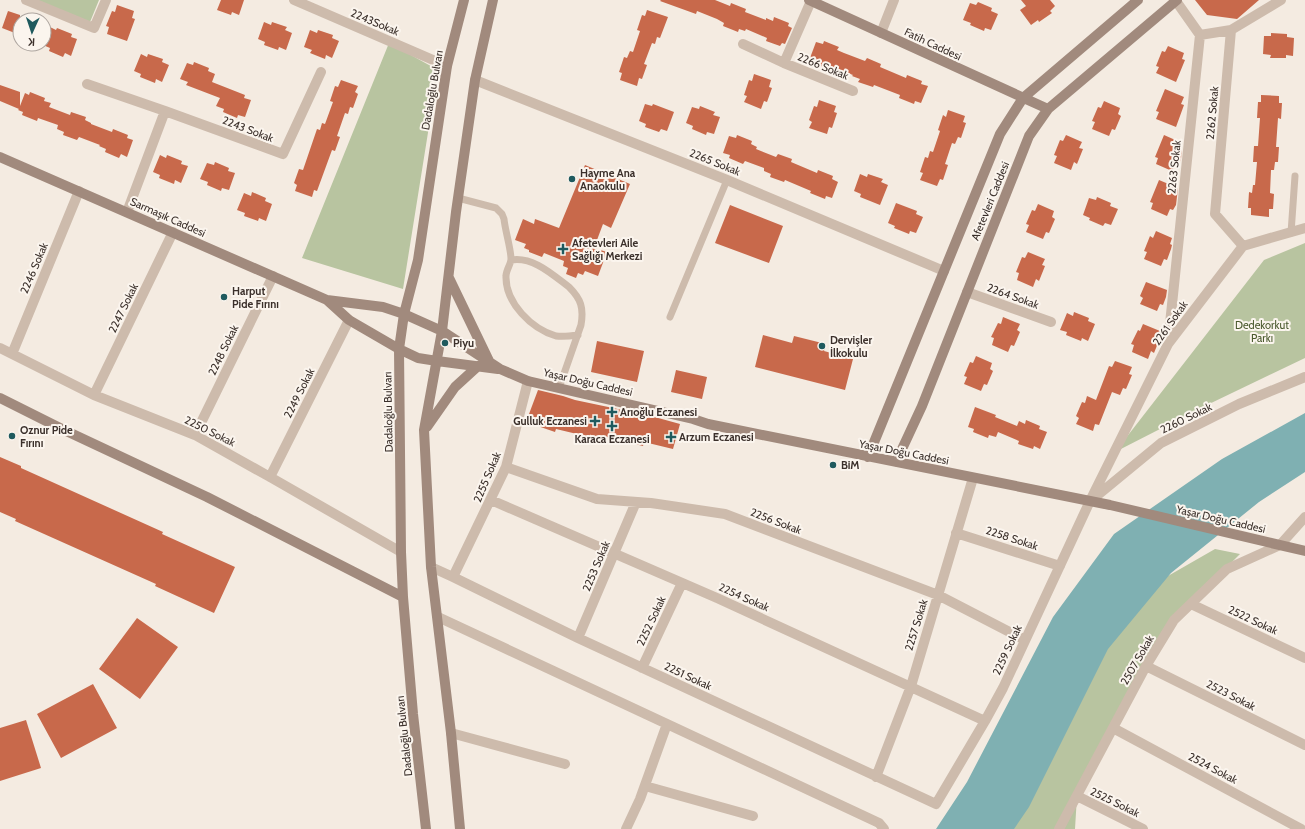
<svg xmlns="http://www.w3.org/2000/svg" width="1305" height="829" font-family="Cabin,sans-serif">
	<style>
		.green { fill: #b8c4a0 }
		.water { fill: #7fb0b2 }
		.building { fill: #c8694b }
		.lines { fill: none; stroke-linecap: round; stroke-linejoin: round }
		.lane { stroke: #cdbbac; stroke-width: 7 }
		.street { stroke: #cdbbac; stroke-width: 10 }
		.secondary { stroke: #a18a7d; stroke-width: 10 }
		.poi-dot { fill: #1f5a5e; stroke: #fbf5ee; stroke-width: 1.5 }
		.labels { text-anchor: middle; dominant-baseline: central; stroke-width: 4; stroke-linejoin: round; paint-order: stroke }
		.street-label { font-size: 11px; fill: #3b302b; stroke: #fbf5ee }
		.poi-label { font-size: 11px; font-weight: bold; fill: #3b302b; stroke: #fbf5ee; text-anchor: start }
		.park-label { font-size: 11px; fill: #4a5a2e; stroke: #fbf5ee }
	</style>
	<rect width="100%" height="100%" fill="#f4ebe1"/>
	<path class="green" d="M37,0h62l-9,22z
		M389,43l49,27 -35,219 -101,-31z
		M1305,243v115l-98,47 -92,47 149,-192z
		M1215,549l25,5 -60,60 -103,182 -2,33h-76l78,-147 70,-94z"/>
	<path class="water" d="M1305,413v59l-46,30 -88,71 -63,76 -79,158 -15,22h-78l31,-47 86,-165 61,-83 108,-75z"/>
	<path class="building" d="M221,0h23l-5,15 -7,-3 -1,3 -14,-5z
		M661,0h54l15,6 1,-3 15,6 -1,3 21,8v-2l7,3 1,-4 15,6 -1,3 4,2 -7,16 -3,-1 -2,3 -14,-5 1,-3 -21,-9 -1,2 -6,-2 -1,3 -15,-6 1,-3 -7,-4 -20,-8 -1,3 -36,-13z
		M1021,0h29l5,6 -5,5 2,2 -13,9 -1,-2 -7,5 -11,-15 6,-4z
		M1195,0h64l-22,19 -30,-4z
		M978,2l14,6 -1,3 7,3 -7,16 -6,-2 -1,3 -14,-6 1,-2 -8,-3 7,-17 6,2z
		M117,5l17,6 -2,7 3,1 -8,22 -20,-7 2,-7 -3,-1 6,-15 3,1z
		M647,10l21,7 -8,21 -3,-1 -2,7 -3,-1 -8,21 3,1 -5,14 -3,-1 -2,8 -17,-6 2,-7 -3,-1 5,-15 3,1 3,-7 3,1 7,-21 -3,-1 5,-15 3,1z
		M8,11l12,4v20l-18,-7z
		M264,22l7,3 1,-3 15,5 -2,3 7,3 -6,17 -7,-3 -1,3 -14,-5 1,-3 -7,-3z
		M50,27l6,3 1,-2 15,6 -1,3 6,2 -6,17 -6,-3 -2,4 -14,-6 1,-3 -7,-3z
		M310,30l7,3 1,-3 15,5 -1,3 7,3 -7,17 -6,-3 -1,4 -15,-6 2,-3 -8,-3z
		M1271,33l16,1v3l7,1 -1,18 -7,-1v3h-16l1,-3 -8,-1 1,-18h7z
		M824,41l15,6 -2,3 7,3 21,8 2,-3 14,6 -1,3 26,11 1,-3 15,6 -1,3 7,2 -7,17 -6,-2 -1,3 -15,-6 1,-3 -26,-10 -1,2 -15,-5 2,-3 -8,-3 1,-1 -22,-8 -1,3 -14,-6 1,-3 -7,-3 6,-16 7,2z
		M1168,46l16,7 -2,6 3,1 -9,22 -20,-9 3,-6 -3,-1 6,-15 3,1z
		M141,54l6,3 1,-3 15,5 -1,3 7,3 -7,17 -6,-3 -1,4 -15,-6 1,-3 -7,-3z
		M194,62l15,6 -1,3 7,3 -3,8 33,13 -1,3 7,2 -6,17 -7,-2 -1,3 -14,-6 1,-3 -8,-3 4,-8 -34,-13 2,-3 -8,-3 7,-16 6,2z
		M754,74l17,6 -2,7 3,1 -5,14 -3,-1 -3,8 -17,-7 3,-6 -3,-1 5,-15 3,1z
		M341,80l17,6 -3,6 3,2 -5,14 -3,-1 -2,7 -3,-1 -8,23 3,1 -5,14 -3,-1 -15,41 -3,-1 -2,7 -17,-6 2,-6 -3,-2 5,-14 4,1 14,-41 3,1 2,-7 3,1 8,-22 -3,-1 5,-15 3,1z
		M0,85l20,7v14l5,-13 4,2 1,-3 15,6 -1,3 7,2 -2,4 21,8 1,-3 15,5 -1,3 6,3v1l21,8 1,-3 15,6 -1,3 6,2 -6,17 -6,-3 -2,4 -14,-6 1,-3 -7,-3 1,-1 -21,-8 -2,3 -14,-5 1,-3 -7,-3 1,-4 -20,-7 -1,3 -15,-6 1,-3 -5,-2 1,-1 -19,-8z
		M1165,89l19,8 -3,7 3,1 -8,22 -20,-8 3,-7 -3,-1z
		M1261,95l18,1v7h3l-1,16 -3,-1 -2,29h3l-1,15h-3l-1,8h-3l-1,23 4,1 -1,15h-4v8l-18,-2v-7h-3l1,-16 3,1 1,-8h2l2,-23h-4l1,-16h4l2,-28h-3l1,-16h3z
		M819,100l17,6 -2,6 3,1 -5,15 -3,-1 -2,7 -18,-6 3,-6 -3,-2 5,-14 3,1z
		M1104,101l16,7 -2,6 3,2 -6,14 -3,-1 -3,7 -17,-7 3,-7 -3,-1 6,-14 3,1z
		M645,104l7,2 1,-2 21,8 -7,19 -6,-2 -2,3 -14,-5 1,-3 -7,-3z
		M700,106l15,6 -2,3 7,2 -6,17 -7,-2 -1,3 -14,-6 1,-3 -7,-3 6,-16 7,2z
		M948,110l17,6 -2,6 3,1 -5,15 -3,-1 -3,7 -3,-1 -7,21 3,1 -5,15 -3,-1 -3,7 -17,-6 3,-7 -3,-1 5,-15 3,1 2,-7 3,1 7,-21 -2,-1 5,-15 3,2z
		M737,135l15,6 -1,3 6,3 -1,2 20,8 2,-3 14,5 -1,3 26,11 1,-3 15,6 -1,3 6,3 -6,16 -6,-2 -1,3 -15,-6 1,-2 -26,-11 -1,2 -14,-5 1,-3 -7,-3v-3l-19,-7 -2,3 -14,-6 1,-3 -7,-2 6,-17 7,2z
		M1066,135l16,7 -3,6 4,1 -6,15 -3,-2 -3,8 -17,-7 3,-7 -3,-1 6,-15 3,1z
		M1164,135l18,8 -1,16 -3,6 -3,-1 -3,7 -16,-7 2,-6 -3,-1z
		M160,155l6,3 1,-3 15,6 -1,3 7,2 -7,17 -6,-3 -1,4 -15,-6 1,-3 -7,-3z
		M215,162l14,6 -1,3 7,2 -6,17 -7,-2 -1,3 -14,-6 1,-3 -8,-3 7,-16 7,2z
		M585,165l45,19 -19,44 -8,-4 -9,24 13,4 -9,24 -13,-5 -2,4 -5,-2 -2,5 -10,-4 2,-6 -5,-2 1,-5 -20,-8 -2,4 -13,-5v-2l-5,-2 2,-4 -11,-4 8,-21 11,5 1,-5 24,9z
		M860,174l7,3 1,-3 15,5 -2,3 7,3 -8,20 -20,-8 1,-3 -7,-3z
		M1159,180l19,8 -2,17 -3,5 -3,-1 -3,7 -16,-7 2,-6 -3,-1z
		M252,192l14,6 -1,3 7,3 -6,17 -7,-3 -1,3 -14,-5 1,-3 -8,-3 7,-17 7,3z
		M1097,197l14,6 -1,3 8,3 -7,16 -6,-2 -2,3 -14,-6 1,-2 -7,-3 6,-17 7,2z
		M896,203l21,8 -1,3 7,3 -7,16 -6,-2 -1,3 -15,-6 1,-2 -7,-3z
		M1038,204l16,7 -2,6 3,2 -6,14 -3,-1 -3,7 -17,-7 3,-7 -3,-1 6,-14 3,1z
		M730,205l53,21 -14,37 -54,-20z
		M1156,231l16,7 -2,6 2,1 -1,4 -4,11 -3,-1 -3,7 -17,-7 3,-7 -3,-1 6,-15 3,2z
		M1028,252l17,7 -3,6 3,1 -6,15 -3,-2 -3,8 -16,-7 2,-7 -3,-1 6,-15 3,1z
		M1146,282l21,8 -1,7 -3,8 -3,-1 -3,7 -17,-7 3,-6 -3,-2z
		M1074,312l15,6 -1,3 7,3 -7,17 -6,-3 -1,3 -15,-6 1,-3 -7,-2 7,-17 6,3z
		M1003,317l17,7 -3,6 3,2 -6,14 -3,-1 -3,7 -16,-7 2,-7 -3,-1 7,-14 3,1z
		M1143,324l17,7 -3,6 3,1 -6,15 -3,-2 -3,8 -16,-7 2,-7 -3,-1 7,-14 2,1z
		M763,335l29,8 2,-7 32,8 -2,7 29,8 -8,31 -90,-23z
		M597,341l47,10 -7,31 -46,-10z
		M976,356l16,7 -2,6 3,2 -6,14 -3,-1 -3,7 -17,-7 3,-7 -3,-1 6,-14 3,1z
		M1115,361l17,6 -3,7 3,1 -6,14 -3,-1 -3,7 -8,-3 -13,33 -4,-1 -2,7 -17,-7 3,-6 -3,-2 6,-14 3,1 2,-7 9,4 13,-34 3,1z
		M676,370l31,7 -5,22 -31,-7z
		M538,390l25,6 12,4 76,16 29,8 -7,25 -29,-7 -1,4 -44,-11 -1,4 -42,-10 -1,3 -29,-10z
		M975,407l21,8 -1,2 22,9 2,-5 6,3 1,-4 14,6 -1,3 8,3 -7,17 -6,-3 -1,3 -15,-5 1,-3 -21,-9 -2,5 -7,-2 -1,3 -15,-6 1,-3 -6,-2z
		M0,457l21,9v2l142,64 -1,2 73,33 -21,46 -59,-27 1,-2 -141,-63 1,-2 -16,-7z
		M137,618l41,29 -38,52 -41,-30z
		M93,684l24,44 -56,30 -24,-44z
		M26,720l15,48 -41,13v-53z"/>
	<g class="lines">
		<path class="lane" d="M458,198l38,10 6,6 2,5c1,11 7,30 7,40 0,5 -5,11 -5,17 -1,27 26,53 50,60 7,1 15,0 22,-1
			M1291,233l4,-57
			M511,260c22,-4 42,15 58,27 12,12 15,21 12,38l-22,63
			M670,317l57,-137"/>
		<path class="street" d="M26,0l68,28 12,-28
			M294,0l153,66
			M881,33l13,-33
			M1200,35l31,-5
			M743,44l41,19 69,28
			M784,63l27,-62
			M475,80l252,100 217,91
			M87,84l78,27
			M127,212l38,-101 118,43 38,-82
			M1243,246l-28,-32 16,-184 50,-30
			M967,292l84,30
			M1168,343l32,-308 -24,-34
			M0,348l94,47 101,40 75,42 131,75
			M12,354l67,-163
			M94,395l79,-163
			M195,435l78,-159
			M506,467l91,32 54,4 74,11 213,81 87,45
			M270,477l79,-157
			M1093,499l68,-56 78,-39 66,-27
			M491,500l226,98 268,123
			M956,533l104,33
			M431,567l22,10 125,61 358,166 49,-83 18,-33 87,-187 78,-157 75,-98 62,-18
			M453,577l53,-110 22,-86
			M1191,604l114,54
			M438,617l441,206 5,6
			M578,638l58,-136
			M1146,666l159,79
			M642,668l40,-85
			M1113,728l188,101
			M451,733l114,31
			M876,777l35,-91 62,-208
			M645,786l108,30
			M1077,796l66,33
			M626,829l14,-30 27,-75
			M1059,829l87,-163 28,-46 53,-51 53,-24 25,-28"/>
		<path class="secondary" d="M809,0l239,109
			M0,157l327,143 56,7 21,7 38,17 58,38 28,12 165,38 15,5 402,81 195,46
			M449,278l40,83
			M327,300l22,20 50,29 19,9 19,3 61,8
			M0,398l62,31 145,68 196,100
			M427,427l28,-40 23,-21
			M868,457l132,-323 23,-36 115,-98
			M896,462l26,-56 107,-270 19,-27 129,-109
			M426,829l-13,-115 -10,-117 -2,-45 -2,-203 5,-35 14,-54 29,-194 17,-66
			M460,829l-9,-96 -20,-166 -7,-137 18,-99 14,-119 19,-132 18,-80"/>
	</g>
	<g class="poi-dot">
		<circle cx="572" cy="179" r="4"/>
		<path d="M561 243h4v4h4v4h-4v4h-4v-4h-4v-4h4z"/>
		<circle cx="224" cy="297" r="4"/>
		<circle cx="445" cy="343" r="4"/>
		<circle cx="822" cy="346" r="4"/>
		<path d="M610 406h4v4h4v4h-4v4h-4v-4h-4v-4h4z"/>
		<path d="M593 415h4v4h4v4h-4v4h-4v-4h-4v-4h4z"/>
		<path d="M610 420h4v4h4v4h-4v4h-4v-4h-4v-4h4z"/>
		<circle cx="12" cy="436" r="4"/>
		<path d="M669 431h4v4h4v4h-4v4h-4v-4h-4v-4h4z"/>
		<circle cx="833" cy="465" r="4"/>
	</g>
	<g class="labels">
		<g class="street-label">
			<text transform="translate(375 22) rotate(23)">2243Sokak</text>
			<text transform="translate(933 44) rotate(25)">Fatih Caddesi</text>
			<text transform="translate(823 66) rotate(22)">2266 Sokak</text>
			<text transform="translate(432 90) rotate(-80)">Dadaloğlu Bulvarı</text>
			<text transform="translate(1212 113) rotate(-85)">2262 Sokak</text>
			<text transform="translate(248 129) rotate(21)">2243 Sokak</text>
			<text transform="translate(715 162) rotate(22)">2265 Sokak</text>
			<text transform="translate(1174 167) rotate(-84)">2263 Sokak</text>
			<text transform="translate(990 201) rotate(-68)">Afetevleri Caddesi</text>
			<text transform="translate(168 217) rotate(24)">Sarmaşık Caddesi</text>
			<text transform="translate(34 268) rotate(-67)">2246 Sokak</text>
			<text transform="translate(1013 296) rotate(20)">2264 Sokak</text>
			<text transform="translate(123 308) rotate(-64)">2247 Sokak</text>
			<text transform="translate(1170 323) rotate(-55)">2261 Sokak</text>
			<text transform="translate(223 350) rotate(-64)">2248 Sokak</text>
			<text transform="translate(588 382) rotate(13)">Yaşar Doğu Caddesi</text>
			<text transform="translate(299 393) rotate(-63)">2249 Sokak</text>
			<text transform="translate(388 412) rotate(-91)">Dadaloğlu Bulvarı</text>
			<text transform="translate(1186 418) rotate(-26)">2260 Sokak</text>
			<text transform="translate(210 431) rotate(26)">2250 Sokak</text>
			<text transform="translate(904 452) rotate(11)">Yaşar Doğu Caddesi</text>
			<text transform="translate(487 477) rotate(-67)">2255 Sokak</text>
			<text transform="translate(1221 519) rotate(13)">Yaşar Doğu Caddesi</text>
			<text transform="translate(776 521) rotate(21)">2256 Sokak</text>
			<text transform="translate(1012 538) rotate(18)">2258 Sokak</text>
			<text transform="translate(596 566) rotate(-67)">2253 Sokak</text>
			<text transform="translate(744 597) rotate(24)">2254 Sokak</text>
			<text transform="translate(1253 620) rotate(25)">2522 Sokak</text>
			<text transform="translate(651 621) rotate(-65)">2252 Sokak</text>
			<text transform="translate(916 625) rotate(-73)">2257 Sokak</text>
			<text transform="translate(1007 650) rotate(-65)">2259 Sokak</text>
			<text transform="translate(1137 660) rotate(-60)">2507 Sokak</text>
			<text transform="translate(688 676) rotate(25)">2251 Sokak</text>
			<text transform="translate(1231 695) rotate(27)">2523 Sokak</text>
			<text transform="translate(404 736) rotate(-96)">Dadaloğlu Bulvarı</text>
			<text transform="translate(1213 768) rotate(28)">2524 Sokak</text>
			<text transform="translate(1115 802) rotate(26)">2525 Sokak</text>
		</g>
		<g class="poi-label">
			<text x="580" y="173">Hayme Ana<tspan x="580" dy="13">Anaokulu</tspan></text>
			<text x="572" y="243">Afetevleri Aile<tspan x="572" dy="13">Sağlığı Merkezi</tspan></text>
			<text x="232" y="291">Harput<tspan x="232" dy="13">Pide Fırını</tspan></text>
			<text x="830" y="340">Dervişler<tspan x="830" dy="13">İlkokulu</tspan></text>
			<text x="453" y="343">Piyu</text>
			<text x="620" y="412">Arıoğlu Eczanesi</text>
			<text x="587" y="421" text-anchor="end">Gulluk Eczanesi</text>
			<text x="20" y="430">Oznur Pide<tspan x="20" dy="13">Fırını</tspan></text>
			<text x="679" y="437">Arzum Eczanesi</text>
			<text x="612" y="439" text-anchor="middle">Karaca Eczanesi</text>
			<text x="841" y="465">BiM</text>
		</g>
		<g class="park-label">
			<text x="1262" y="325">Dedekorkut<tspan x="1262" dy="13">Parkı</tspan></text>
		</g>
	</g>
	<g transform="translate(32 32) rotate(183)"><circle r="19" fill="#fbf5ee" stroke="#aea6a0"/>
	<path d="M0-3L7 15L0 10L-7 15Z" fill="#1f5a5e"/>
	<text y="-6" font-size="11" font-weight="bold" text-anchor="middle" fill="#3b302b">K</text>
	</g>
</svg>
